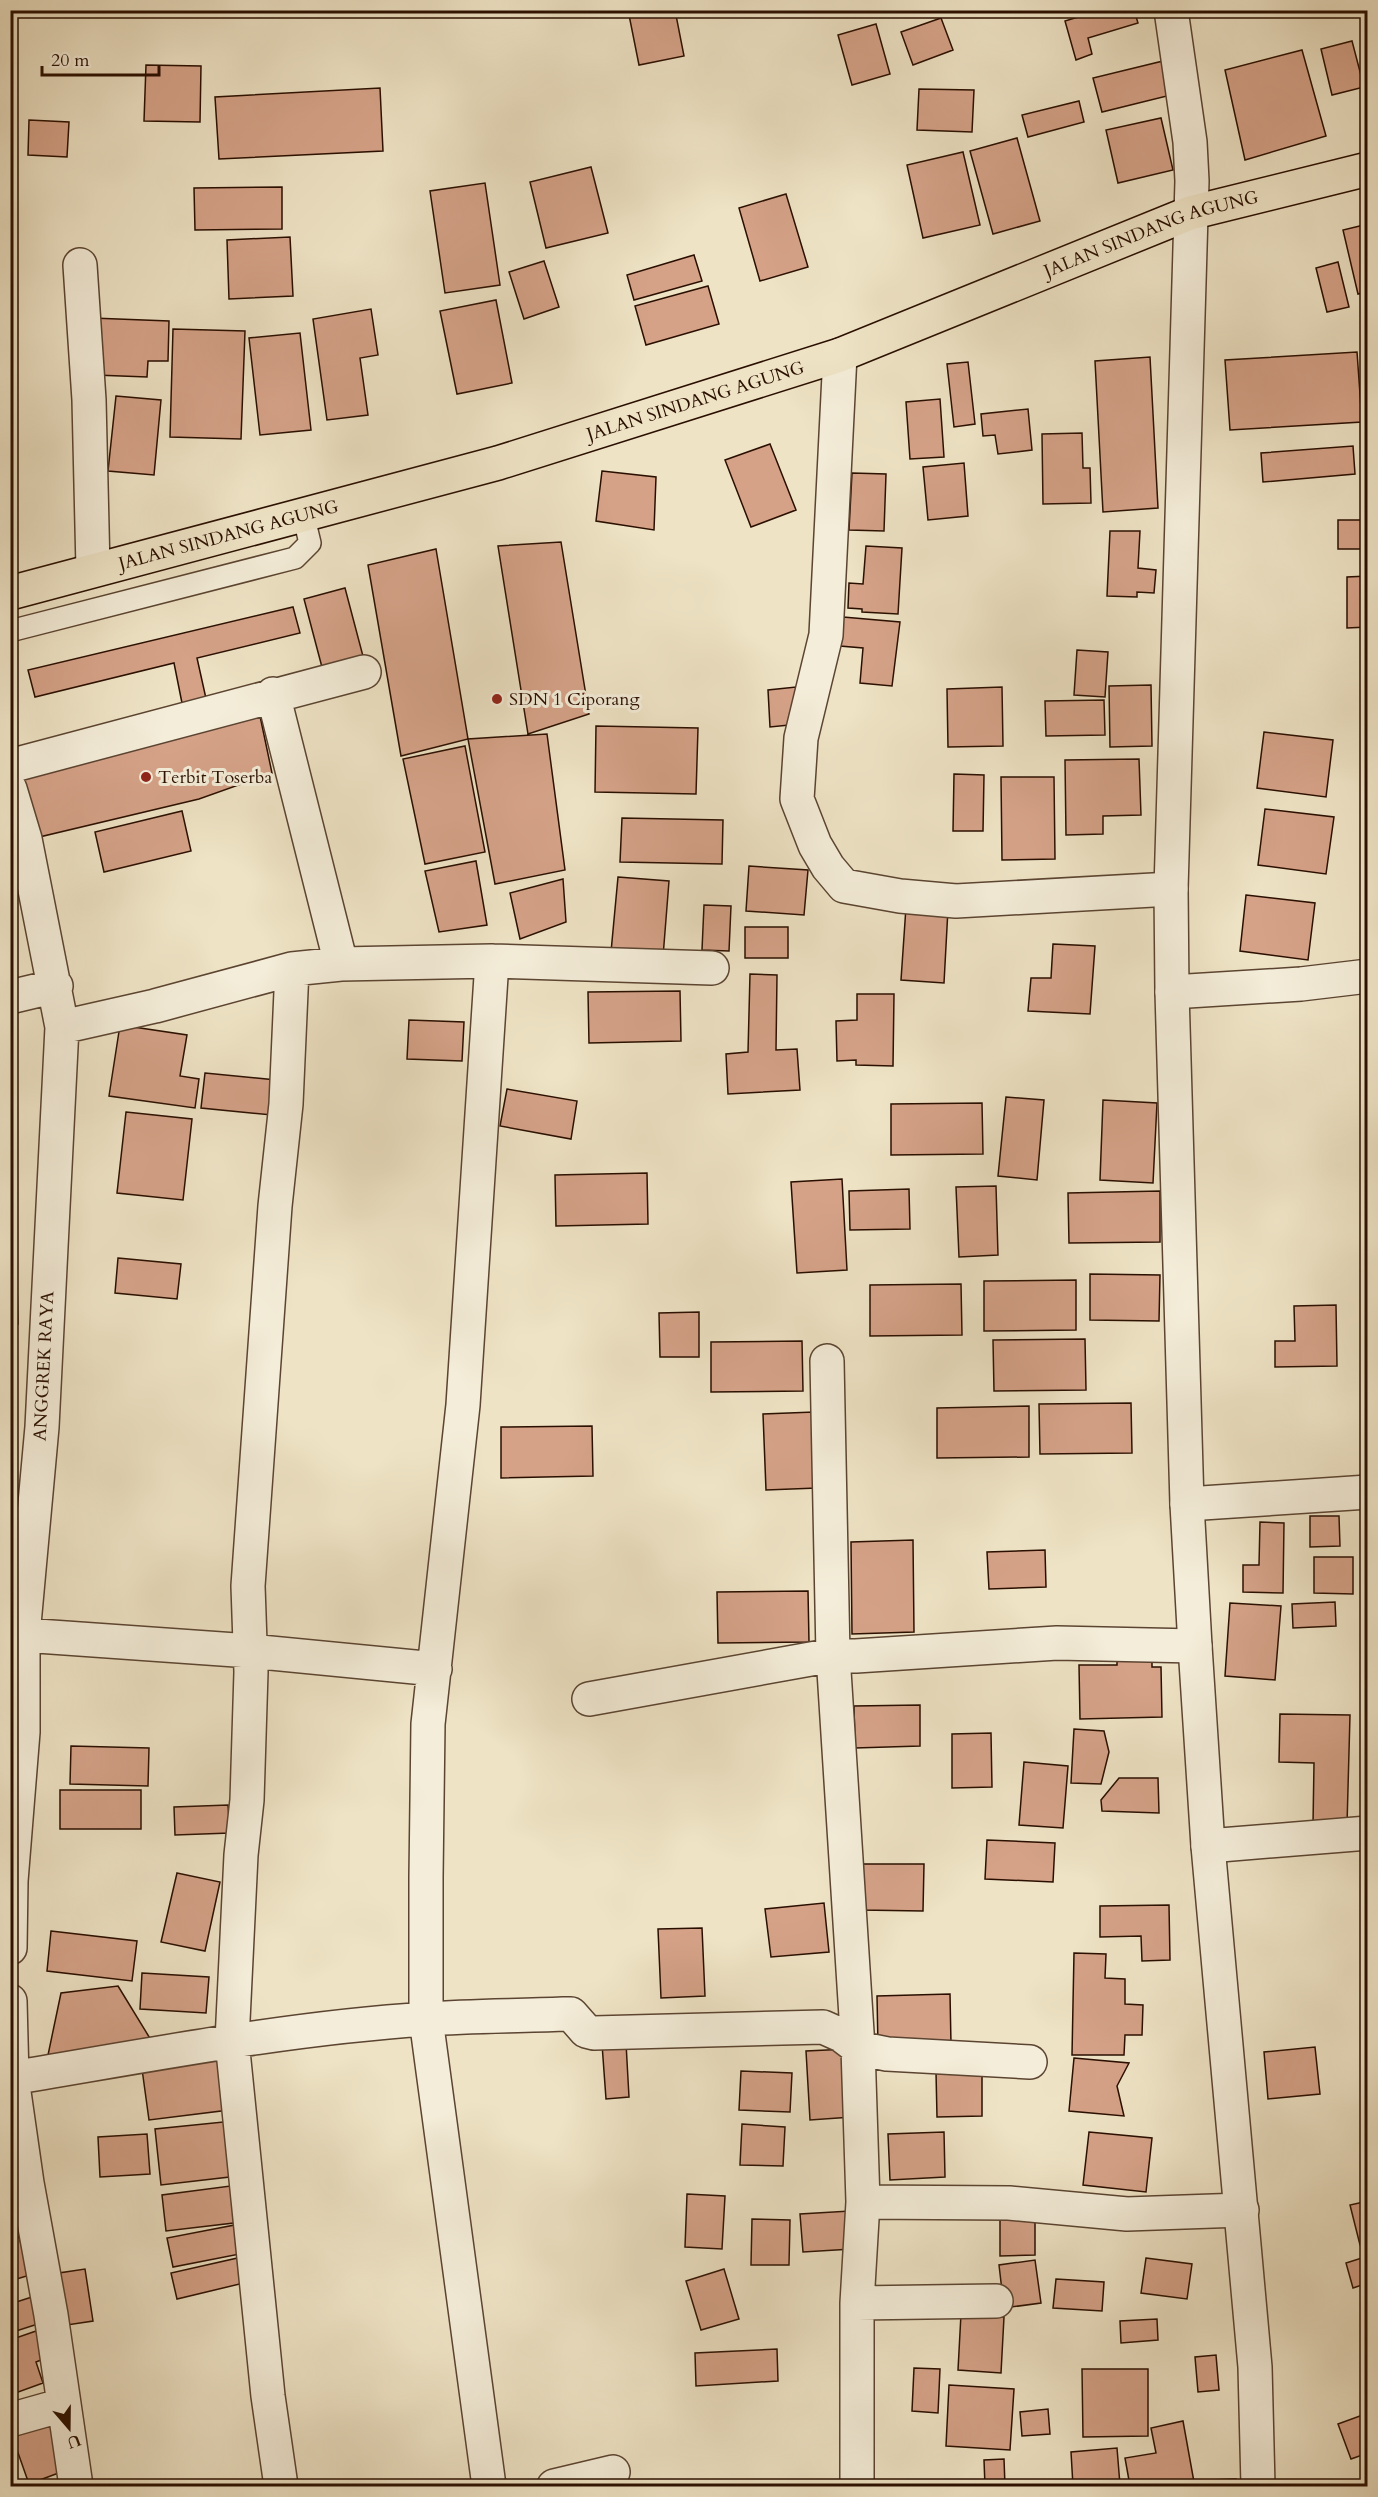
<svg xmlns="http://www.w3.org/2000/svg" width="1378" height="2497" font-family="Cardo,serif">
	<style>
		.building { fill: #d5a288; stroke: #2a0f00; stroke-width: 1.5 }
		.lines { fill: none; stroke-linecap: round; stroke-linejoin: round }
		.service-casing { stroke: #5b4431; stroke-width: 24 }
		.minor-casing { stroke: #5b4431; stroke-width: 36 }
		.tertiary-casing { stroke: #5b4431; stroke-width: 36 }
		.primary-casing { stroke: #2a0f00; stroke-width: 36 }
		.service { stroke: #f4edd9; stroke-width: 21 }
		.minor { stroke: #f4edd9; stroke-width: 33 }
		.tertiary { stroke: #f4edd9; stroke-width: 33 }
		.primary { stroke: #eee3c5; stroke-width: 33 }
		.poi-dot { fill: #8f2418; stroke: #f4edd9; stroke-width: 2 }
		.labels { text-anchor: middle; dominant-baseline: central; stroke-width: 6; stroke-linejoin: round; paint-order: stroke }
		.street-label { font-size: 18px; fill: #2a0f00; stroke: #f4edd9 }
		.poi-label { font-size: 18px; fill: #2a0f00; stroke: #f4edd9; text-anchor: start }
	</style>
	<rect width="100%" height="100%" fill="#eee3c5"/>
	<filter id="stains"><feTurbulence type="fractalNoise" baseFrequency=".00333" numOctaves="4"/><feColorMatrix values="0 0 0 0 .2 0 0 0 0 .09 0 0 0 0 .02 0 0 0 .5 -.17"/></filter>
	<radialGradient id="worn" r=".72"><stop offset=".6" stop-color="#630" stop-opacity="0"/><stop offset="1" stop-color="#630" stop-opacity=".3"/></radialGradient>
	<path class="building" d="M628,10h47l9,46 -45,9z
		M1101,10h33l4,13 -50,15 4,16 -16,6 -11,-39z
		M941,18l12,32 -40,15 -12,-33z
		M876,24l14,50 -38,11 -14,-50z
		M1352,41l12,46 -32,8 -11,-46z
		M1302,50l24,86 -81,24 -20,-90z
		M1163,61l8,34 -69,17 -9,-34z
		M146,65l55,1 -1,56 -56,-1z
		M380,88l3,63 -164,8 -4,-62z
		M919,89l55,1 -2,42 -55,-2z
		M1079,101l5,21 -56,15 -6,-22z
		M1161,118l12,52 -55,13 -12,-53z
		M29,120l40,2 -2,35 -39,-2z
		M1017,138l23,83 -47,13 -23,-83z
		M963,152l17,73 -57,13 -16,-73z
		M591,167l17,66 -62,15 -16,-66z
		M485,183l15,102 -55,8 -15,-102z
		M282,187v42l-87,1 -1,-42z
		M786,194l22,73 -48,14 -21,-73z
		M1368,224v68l-10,2 -15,-64z
		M290,237l3,59 -64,3 -2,-59z
		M694,255l8,26 -68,19 -7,-25z
		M544,261l15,46 -35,12 -15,-47z
		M1338,262l11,45 -22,5 -11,-44z
		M708,286l11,38 -73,21 -11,-39z
		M496,300l16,83 -55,11 -17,-83z
		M371,309l7,46 -18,3 8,57 -41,5 -14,-101z
		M92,318l77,3 -1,40h-20l-1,16 -52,-2z
		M173,329l72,2 -4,108 -71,-2z
		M300,333l11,97 -51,5 -11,-97z
		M1357,352l5,70 -132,8 -5,-70z
		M1150,357l8,151 -55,4 -8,-151z
		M968,362l7,62 -21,3 -7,-63z
		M116,396l45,4 -7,75 -46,-4z
		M940,399l4,58 -34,2 -4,-57z
		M1028,409l4,41 -34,4 -3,-19 -12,1 -2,-22z
		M1082,433l1,35h7l1,35 -48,1 -1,-70z
		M770,444l26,66 -45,17 -26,-67z
		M1353,446l2,28 -92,8 -2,-29z
		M964,463l4,53 -40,4 -5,-53z
		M602,471l54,6 -2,53 -58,-9z
		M852,473l34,1 -2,57 -35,-1z
		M1338,520h30v29h-30z
		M1110,531h30l-2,37 18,2 -2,23 -17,-1v5l-30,-1z
		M561,542l28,172 -61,20 -30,-188z
		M866,546l36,2 -4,66 -36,-2v-3l-14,-1 1,-25 14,1z
		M436,549l32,190 -67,17 -33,-191z
		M1368,576v51l-21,1v-51z
		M345,588l19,72 -41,11 -19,-72z
		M293,607l7,26 -103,25 10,45 -24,5 -9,-45 -139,34 -7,-27z
		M843,617l57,5 -8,64 -32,-3 3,-35 -23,-2z
		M1077,650l31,2 -3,45 -31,-2z
		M1151,685l1,61 -42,1 -1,-61z
		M796,687l3,37 -29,3 -2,-37z
		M1002,687l1,59 -55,1 -1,-58z
		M1104,700l1,35 -59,1 -1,-35z
		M260,716l12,57 -73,26 -164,39 -19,-58z
		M596,726l102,2 -2,66 -101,-2z
		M1264,732l69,8 -7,57 -69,-9z
		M547,734l18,136 -70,14 -27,-145z
		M465,746l20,106 -60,12 -22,-105z
		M1139,759l2,56 -38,1v18l-37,1 -1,-75z
		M954,774l30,1 -1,56h-30z
		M1001,777h53l1,82 -53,1z
		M1265,809l69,8 -8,57 -68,-9z
		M182,811l9,40 -87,21 -9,-40z
		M622,818l101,2 -1,44 -102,-2z
		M476,861l11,64 -48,7 -14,-61z
		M749,866l59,4 -4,45 -58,-4z
		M618,877l51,4 -6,76 -52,-5z
		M563,879l3,43 -46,17 -10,-46z
		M1246,895l69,8 -7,57 -68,-9z
		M704,905l27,1 -2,45 -27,-1z
		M906,907l42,2 -4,74 -43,-3z
		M1363,919h5v35l-3,1z
		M745,927h43v31h-43z
		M1053,944l42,2 -5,68 -62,-3 3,-33h20z
		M750,974l27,1 -1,75 21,-1 3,41 -72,4 -2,-40 22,-2z
		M680,991l1,50 -92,2 -1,-51z
		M857,994h37l-1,72 -37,-1v-5l-19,1 -1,-40 21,-1z
		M409,1020l55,2 -2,39 -55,-2z
		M120,1025l67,10 -7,41 19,3 -4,29 -86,-12z
		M205,1073l71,7 -4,35 -71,-7z
		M507,1089l70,12 -6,38 -71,-13z
		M1006,1097l38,3 -7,80 -39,-4z
		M1103,1100l54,3 -4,80 -53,-3z
		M982,1103l1,51 -92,1v-51z
		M126,1112l66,7 -9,81 -66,-7z
		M647,1173l1,51 -92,2 -1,-51z
		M842,1179l5,91 -50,3 -6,-91z
		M996,1186l2,69 -39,2 -3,-70z
		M909,1189l1,40 -60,1 -1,-39z
		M1160,1191v51l-91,1 -1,-50z
		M118,1258l63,6 -4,35 -62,-6z
		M1090,1274l70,1 -1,46 -69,-1z
		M1076,1280v50l-92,1v-50z
		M10,1283h7l1,41h-8z
		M961,1284l1,51 -92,1v-51z
		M1336,1305l1,61 -62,1v-26h20l-1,-35z
		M699,1312v45h-39l-1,-44z
		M1085,1339l1,51 -92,1 -1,-51z
		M802,1341l1,50 -92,1v-50z
		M1131,1403l1,50 -92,1 -1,-50z
		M1029,1406v51l-92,1v-50z
		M814,1412l3,76 -51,2 -3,-76z
		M592,1426l1,50 -92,2v-51z
		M1310,1516h29l1,30 -30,1z
		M1260,1522l24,1 -1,70 -40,-1v-27h16z
		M913,1540l1,92 -62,2 -1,-92z
		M1045,1550l1,37 -57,2 -2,-37z
		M1314,1557h39v37l-39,-1z
		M808,1591l1,51 -91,1 -1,-51z
		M1335,1602l1,24 -43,2 -1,-24z
		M1230,1603l51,3 -6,74 -50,-4z
		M1117,1656h35v11h9l1,50 -82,2 -1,-54h38z
		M920,1705v41l-65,2 -1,-42z
		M1280,1714l70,1 -3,110h-34l1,-62 -35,-1z
		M1074,1729l30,2 5,21 -8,32 -30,-1z
		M991,1733l1,54 -40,1v-54z
		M71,1746l78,2 -1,38 -78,-2z
		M1024,1762l44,4 -5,62 -44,-3z
		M1119,1778h39l1,35 -57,-2 -1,-11z
		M60,1790h81v39h-81z
		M228,1805l2,28 -55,2 -1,-28z
		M987,1840l68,3 -2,39 -68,-3z
		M861,1864h63l-1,47 -63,-1z
		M177,1873l43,9 -15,69 -44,-9z
		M824,1903l5,49 -58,5 -6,-48z
		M1169,1905l1,55 -28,1 -1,-25 -41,1v-31z
		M702,1928l3,68 -44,2 -3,-69z
		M51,1931l86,10 -5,40 -85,-10z
		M1074,1953l32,1 -1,24 20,1v25l18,1 -1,30h-17l-1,20h-52z
		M142,1973l67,4 -3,36 -66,-4z
		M118,1986l33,54 -103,15 13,-62z
		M950,1994l1,50 -73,2 -1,-50z
		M626,2043l3,54 -23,2 -4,-55z
		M1315,2047l5,47 -52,5 -4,-47z
		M848,2049l4,68 -42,3 -4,-69z
		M222,2057l7,53 -80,10 -7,-51z
		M1074,2058l55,5 -12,23 7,30 -55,-5z
		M741,2071l51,2 -2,39 -51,-2z
		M982,2071v45l-45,1 -1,-45z
		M233,2121l5,55 -77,9 -6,-56z
		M742,2124l43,3 -2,39 -43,-1z
		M944,2132l1,45 -55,3 -2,-46z
		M1089,2132l63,6 -6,54 -63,-7z
		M147,2134l3,40 -50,3 -2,-40z
		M238,2185l4,37 -76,9 -4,-36z
		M687,2194l38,2 -3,53 -37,-2z
		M1368,2201v43l-8,1 -10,-40z
		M850,2211l2,38 -49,3 -3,-38z
		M1000,2218h35v37l-35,1z
		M752,2219l38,1 -1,45h-38z
		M240,2224l5,29 -72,14 -6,-29z
		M19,2237l11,38 -20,6v-42z
		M1368,2256v27l-15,5 -7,-25z
		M242,2257l6,25 -71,17 -6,-26z
		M1146,2258l46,6 -5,35 -46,-6z
		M1035,2260l6,43 -37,5 -5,-43z
		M85,2269l8,52 -26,4 -8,-52z
		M724,2269l15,50 -38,11 -15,-49z
		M1056,2279l48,3 -2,29 -49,-3z
		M35,2296l9,26 -34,11v-29z
		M961,2314l43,3 -3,56 -43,-3z
		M1157,2319l1,21 -37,3 -1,-22z
		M36,2331l10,27 -10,4 7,21 -33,12v-55z
		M777,2349l1,32 -82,5 -1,-33z
		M1216,2355l3,35 -21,2 -3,-35z
		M914,2368l26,1 -2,44 -26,-2z
		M1082,2369h66v67l-65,1z
		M949,2385l65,4 -4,61 -64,-4z
		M1048,2409l2,25 -28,2 -2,-24z
		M52,2413l20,55 -43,16 -19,-54z
		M1368,2413v40l-17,6 -13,-35z
		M1183,2421l11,61 -22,4h-42l-5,-28 31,-5 -5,-25z
		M1117,2448l3,37 -47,1 -2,-34z
		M1004,2459l1,27h-20l-1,-26z
		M66,2477l3,9h-29z
		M1236,2479l1,7h-29v-6z"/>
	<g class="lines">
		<g class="service-casing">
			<path id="service" d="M10,631l285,-73 15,-15 -7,-29"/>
		</g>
		<g class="minor-casing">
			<path id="minor" d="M80,265l9,135 4,169
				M840,355l-14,280 -25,103 -4,61 18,46 13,22 16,19 56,10 56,5 215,-12
				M273,694l68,270
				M10,766l354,-94
				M10,789l15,50 37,188 -20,400 -19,208v97l-12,149 -1,67
				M1172,992l129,-8 67,-8
				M10,997l46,-11
				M62,1027l93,-21 137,-37 49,-5 151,-3 220,7
				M827,1361l6,294 25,393 5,154
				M1187,1504l181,-12
				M10,1637l13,-2 227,16 185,18
				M589,1699l244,-44 23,1 201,-13 138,3
				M1208,1846l160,-13
				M10,2001l2,77 15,105 -17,5
				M12,2078c138,-23 276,-50 415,-59 45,-3 91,-3 136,-5h8l15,17 8,2 229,-6 18,8 17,13 29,6 143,8
				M27,2183l24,132 25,171
				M857,2303l139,-2
				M10,2420l53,-15
				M281,2486l-13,-90 -36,-355 9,-186 6,-55 4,-128 -3,-86 27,-380 11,-102 6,-135
				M489,2486l-63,-467v-142l2,-153 35,-319 29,-444
				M554,2486l59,-14
				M857,2486v-183l6,-101 146,1 118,11 115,-4"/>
		</g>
		<g class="tertiary-casing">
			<path id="tertiary" d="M1171,10l19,132 2,39 -21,708 1,103 15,512 8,142 13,200 47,521 3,119"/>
		</g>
		<g class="primary-casing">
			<g id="primary">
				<path id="s1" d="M10,593l488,-130 342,-108 350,-142 178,-44"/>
			</g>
		</g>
		<use href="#service" class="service"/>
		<use href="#minor" class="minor"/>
		<use href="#tertiary" class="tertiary"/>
		<use href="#primary" class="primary"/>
	</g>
	<g class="poi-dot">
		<circle cx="497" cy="699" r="6"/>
		<circle cx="146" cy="777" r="6"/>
	</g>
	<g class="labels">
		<g class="street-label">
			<text stroke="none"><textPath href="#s1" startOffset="1198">JALAN SINDANG AGUNG</textPath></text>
			<text stroke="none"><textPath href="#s1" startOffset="712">JALAN SINDANG AGUNG</textPath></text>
			<text stroke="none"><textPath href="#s1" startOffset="226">JALAN SINDANG AGUNG</textPath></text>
			<text transform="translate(44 1366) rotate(-87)">ANGGREK RAYA</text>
		</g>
		<g class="poi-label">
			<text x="509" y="699">SDN 1 Ciporang</text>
			<text x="158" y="777">Terbit Toserba</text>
		</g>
	</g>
	<rect width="1378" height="2497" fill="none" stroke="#eee3c5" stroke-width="36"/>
	<rect x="12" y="12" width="1354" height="2473" fill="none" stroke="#2a0f00" stroke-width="3"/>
	<rect x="18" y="18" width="1342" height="2461" fill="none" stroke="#2a0f00" stroke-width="1.5"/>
	<g transform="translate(69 2428) rotate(160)" stroke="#f4edd9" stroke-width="4.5" paint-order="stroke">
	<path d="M0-4.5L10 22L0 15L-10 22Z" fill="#2a0f00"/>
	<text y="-9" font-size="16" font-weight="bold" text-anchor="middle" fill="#2a0f00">U</text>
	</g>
	<path d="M42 66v9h117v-9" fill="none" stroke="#2a0f00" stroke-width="3"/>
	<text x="51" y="66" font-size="18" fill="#2a0f00" stroke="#f4edd9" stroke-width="4.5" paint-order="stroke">20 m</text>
	<rect width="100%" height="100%" filter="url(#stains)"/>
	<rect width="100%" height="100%" fill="url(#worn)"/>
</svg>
